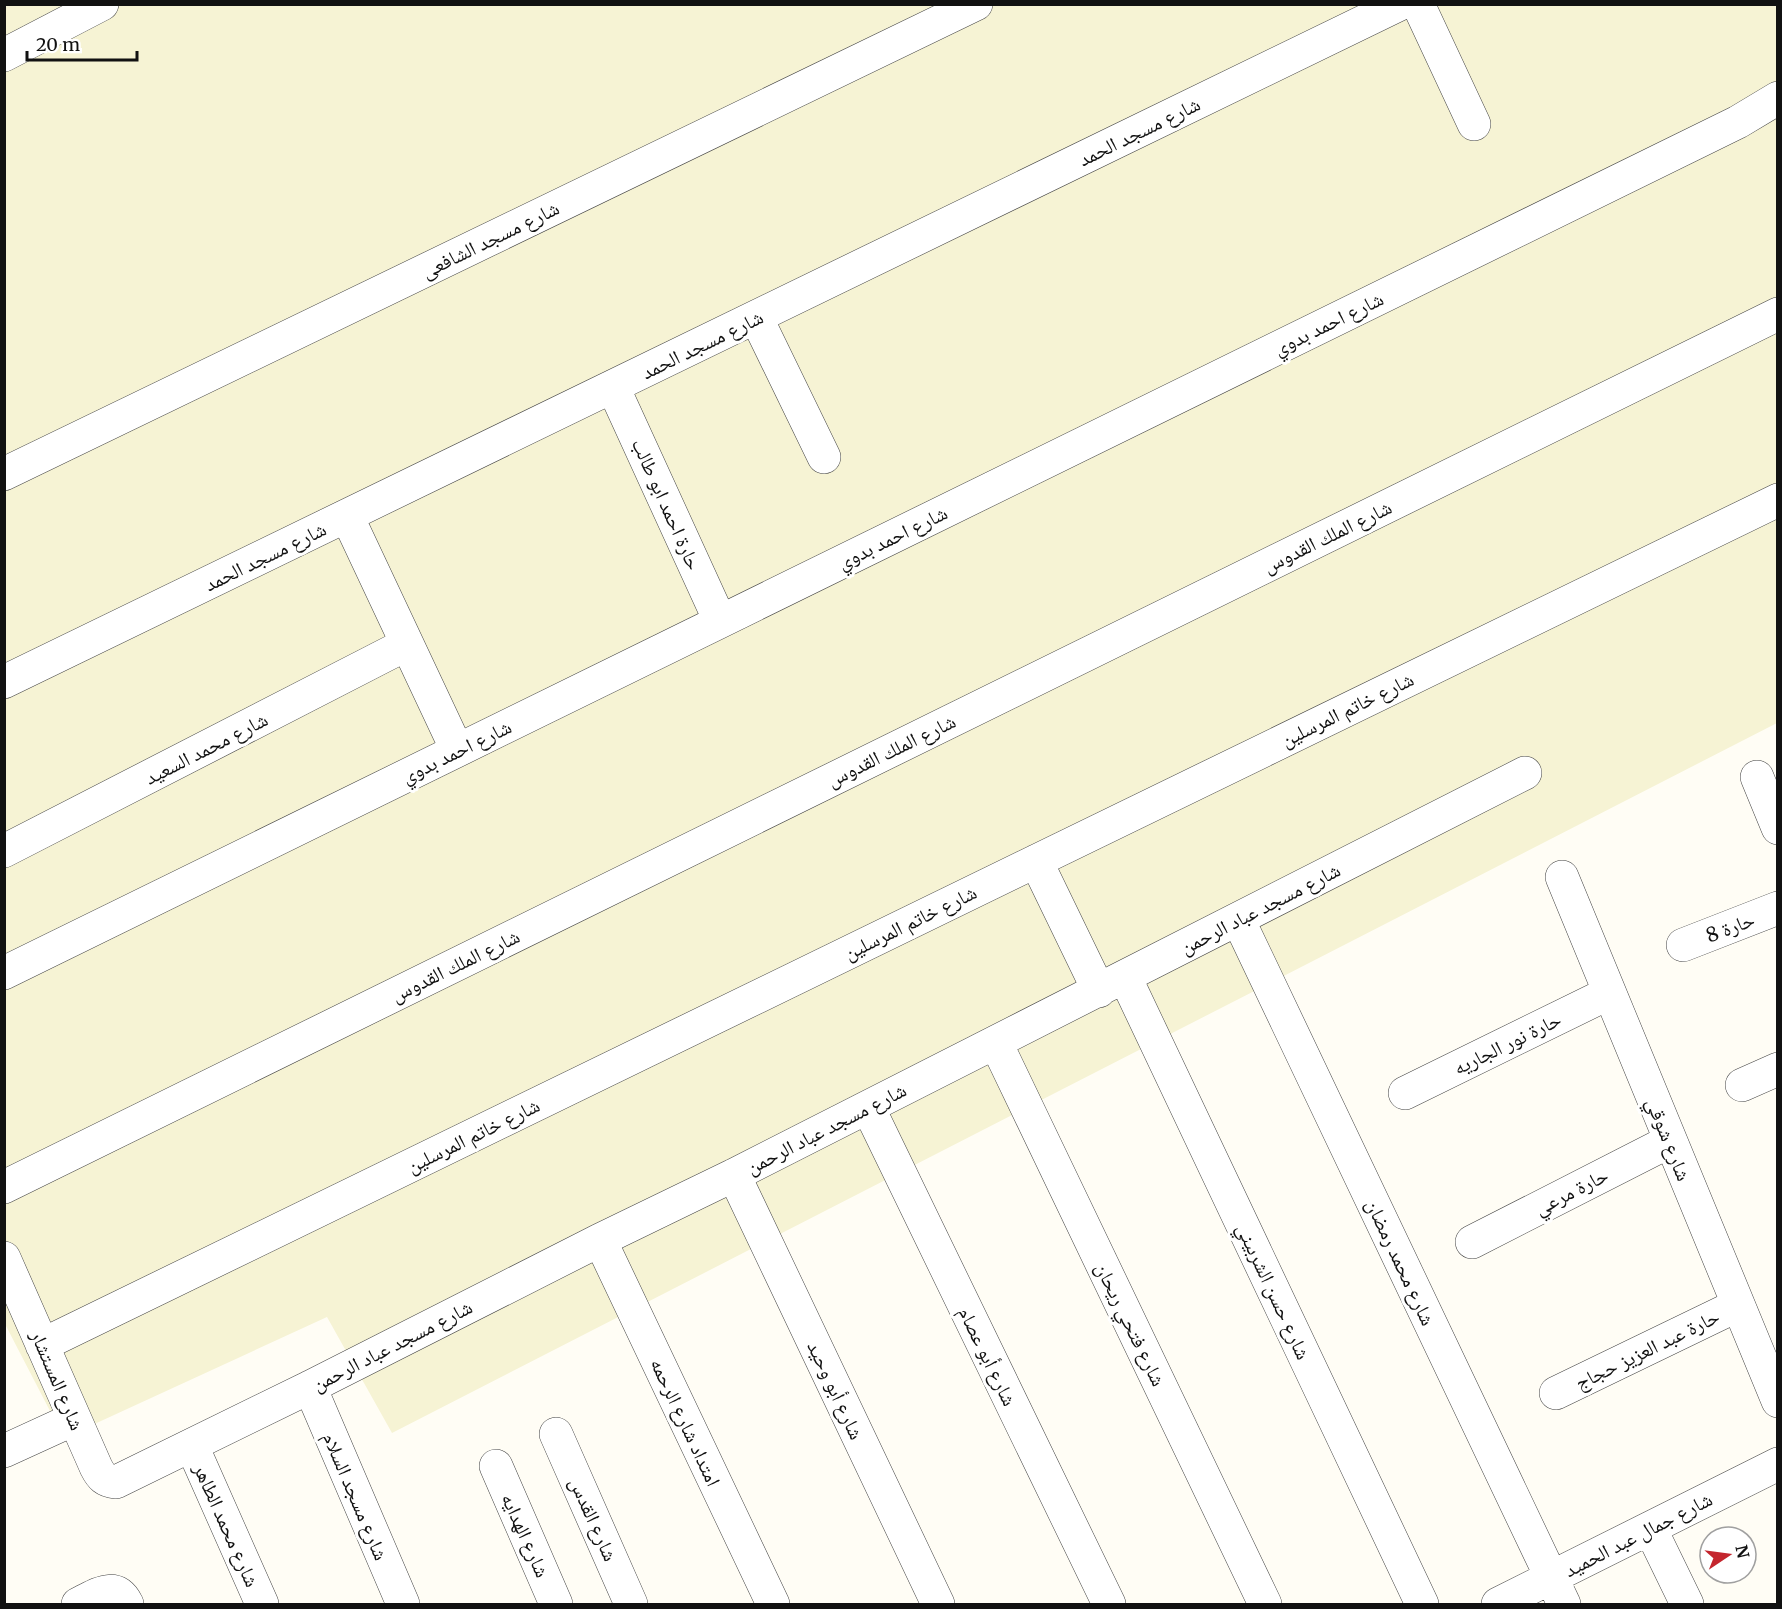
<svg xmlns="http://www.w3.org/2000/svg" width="1782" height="1609" font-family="Merriweather,'Noto Naskh Arabic',serif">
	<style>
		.farmland { fill: #f6f3d4 }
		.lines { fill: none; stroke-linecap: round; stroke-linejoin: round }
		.minor-casing { stroke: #444; stroke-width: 34 }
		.minor { stroke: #fff; stroke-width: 33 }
		.labels { text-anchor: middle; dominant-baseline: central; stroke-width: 6; stroke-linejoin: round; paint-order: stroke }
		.street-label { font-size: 20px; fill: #111; stroke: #fff }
	</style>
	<rect width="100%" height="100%" fill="#fffdf5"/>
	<path class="farmland" d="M5,5h1772v718l-1385,710 -65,-116 -263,121 -59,-114z"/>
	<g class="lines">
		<g class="minor-casing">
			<path id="minor" d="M1418,4l56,120
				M4,55l98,-51
				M756,317l68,140
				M613,387l107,234
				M4,474l972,-470
				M347,516l110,234
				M4,682l1396,-678
				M1757,777l21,51
				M4,851l403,-207
				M1036,861l63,130
				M1562,877l216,524
				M1238,919l326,685
				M1683,945l95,-37
				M4,973l1734,-851 40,-24
				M1125,977l297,627
				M996,1043l269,561
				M1742,1085l36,-16
				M1405,1093l204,-100
				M868,1107l241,497
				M734,1175l204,429
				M4,1187l1774,-873
				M600,1240l173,364
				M1472,1242l198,-101
				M4,1258l92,209c5,10 9,14 20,15l194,-95 290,-147 134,-65 791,-402
				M42,1345l1736,-845
				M310,1387l93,217
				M1556,1393l182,-88
				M556,1434l75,170
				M192,1446l70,158
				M4,1451l70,-32
				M496,1466l60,138
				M1650,1528l37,76
				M78,1604c18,-8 37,-24 49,0
				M1498,1604l280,-140"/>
		</g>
		<use href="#minor" class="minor"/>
	</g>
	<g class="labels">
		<g class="street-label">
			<text transform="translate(1139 131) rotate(-26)">شارع مسجد الحمد</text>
			<text transform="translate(490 239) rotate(-26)">شارع مسجد الشافعى</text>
			<text transform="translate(1328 323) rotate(-26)">شارع احمد بدوي</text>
			<text transform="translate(702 344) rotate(-26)">شارع مسجد الحمد</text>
			<text transform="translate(667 504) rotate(66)">حارة احمد ابو طالب</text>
			<text transform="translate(1327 536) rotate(-26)">شارع الملك القدوس</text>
			<text transform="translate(892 537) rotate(-26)">شارع احمد بدوي</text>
			<text transform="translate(265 556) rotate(-26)">شارع مسجد الحمد</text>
			<text transform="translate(1347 709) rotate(-26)">شارع خاتم المرسلين</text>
			<text transform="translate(206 748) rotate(-27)">شارع محمد السعيد</text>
			<text transform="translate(891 750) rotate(-26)">شارع الملك القدوس</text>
			<text transform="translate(456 751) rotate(-26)">شارع احمد بدوي</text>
			<text transform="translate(1260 908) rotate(-27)">شارع مسجد عباد الرحمن</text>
			<text transform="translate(910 922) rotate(-26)">شارع خاتم المرسلين</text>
			<text transform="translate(1730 927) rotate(-21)">حارة 8</text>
			<text transform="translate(455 965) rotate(-26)">شارع الملك القدوس</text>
			<text transform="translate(1507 1043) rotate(-26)">حارة نور الجاريه</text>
			<text transform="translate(826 1128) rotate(-27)">شارع مسجد عباد الرحمن</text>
			<text transform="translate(473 1135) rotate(-26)">شارع خاتم المرسلين</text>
			<text transform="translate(1669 1139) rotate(68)">شارع شوقي</text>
			<text transform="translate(1571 1191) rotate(-27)">حارة مرعي</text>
			<text transform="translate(1401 1262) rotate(65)">شارع محمد رمضان</text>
			<text transform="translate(1274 1291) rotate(65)">شارع حسن الشربيني</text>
			<text transform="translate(1131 1324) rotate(64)">شارع فتحي ريحان</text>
			<text transform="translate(392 1345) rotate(-27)">شارع مسجد عباد الرحمن</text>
			<text transform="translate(1647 1349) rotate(-26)">حارة عبد العزيز حجاج</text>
			<text transform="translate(988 1356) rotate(64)">شارع أبو عصام</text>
			<text transform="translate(58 1380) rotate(67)">شارع المستشار</text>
			<text transform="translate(836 1390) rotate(65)">شارع أبو وحيد</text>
			<text transform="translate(686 1422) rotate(65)">امتداد شارع الرحمه</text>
			<text transform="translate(356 1496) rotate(67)">شارع مسجد السلام</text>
			<text transform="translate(594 1519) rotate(66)">شارع القدس</text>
			<text transform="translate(227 1525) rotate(66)">شارع محمد الطاهر</text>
			<text transform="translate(1638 1534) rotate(-27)">شارع جمال عبد الحميد</text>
			<text transform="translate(526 1535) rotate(66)">شارع الهدايه</text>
		</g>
	</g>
	<rect width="1782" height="1609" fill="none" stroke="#111111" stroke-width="12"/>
	<g transform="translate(1728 1555) rotate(77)"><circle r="28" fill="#ffffff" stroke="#a0a0a0" stroke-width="1.5"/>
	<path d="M0-4.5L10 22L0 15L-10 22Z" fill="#c4262e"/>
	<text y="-9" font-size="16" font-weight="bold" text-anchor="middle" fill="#111111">N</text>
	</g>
	<path d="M27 51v9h110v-9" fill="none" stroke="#111111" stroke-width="3"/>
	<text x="36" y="51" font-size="18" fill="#111111" stroke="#ffffff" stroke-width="4.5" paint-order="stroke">20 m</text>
</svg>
